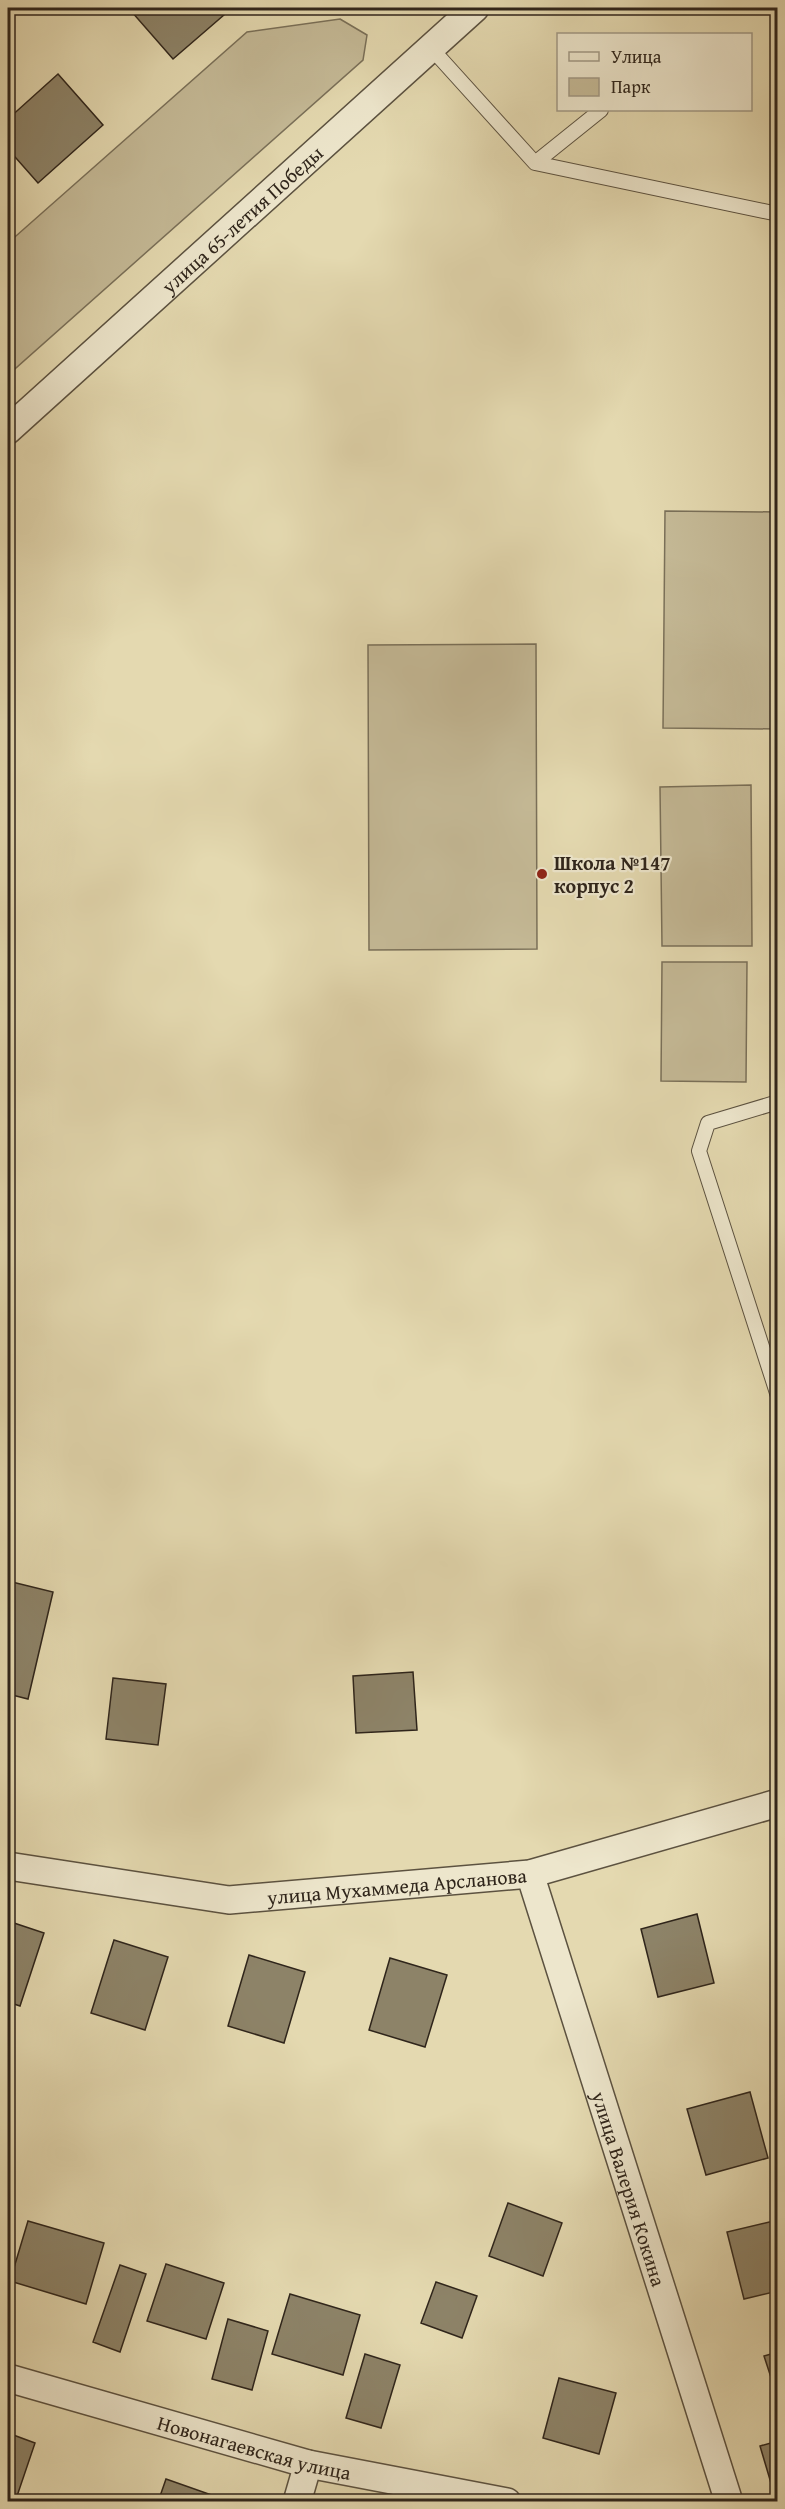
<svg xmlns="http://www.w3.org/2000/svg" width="785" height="2509" font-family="'Gentium Book Plus',serif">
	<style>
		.green { fill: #c5ba97; stroke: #7a7059; stroke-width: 1.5 }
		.building { fill: #8d8368; stroke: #2f251b; stroke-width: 1.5 }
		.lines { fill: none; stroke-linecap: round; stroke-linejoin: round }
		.lane-casing { stroke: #5c5240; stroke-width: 16 }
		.street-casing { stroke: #5c5240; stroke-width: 30 }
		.lane { stroke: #ede6cc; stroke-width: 14 }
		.street { stroke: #ede6cc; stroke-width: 27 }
		.poi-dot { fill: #8f2418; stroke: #ede6cc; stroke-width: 2 }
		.labels { text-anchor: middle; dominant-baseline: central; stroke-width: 4.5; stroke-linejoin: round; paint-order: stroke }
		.street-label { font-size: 20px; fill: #2f251b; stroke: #ede6cc }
		.poi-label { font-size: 20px; font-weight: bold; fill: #2f251b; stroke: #ede6cc; text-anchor: start }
	</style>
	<rect width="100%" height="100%" fill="#e4d9b0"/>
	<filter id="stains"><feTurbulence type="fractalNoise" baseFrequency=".00333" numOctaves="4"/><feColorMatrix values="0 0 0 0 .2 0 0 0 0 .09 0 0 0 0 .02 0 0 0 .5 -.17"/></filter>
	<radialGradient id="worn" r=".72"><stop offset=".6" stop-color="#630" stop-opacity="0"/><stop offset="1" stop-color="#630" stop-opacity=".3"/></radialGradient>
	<path class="green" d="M340,19l27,16 -4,25 -355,315v-132l239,-211z
		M665,511l112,1v217l-114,-1z
		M536,644l1,305 -168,1 -1,-305z
		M751,785l1,161h-90l-2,-159z
		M662,962h85l-1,120 -85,-1z"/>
	<path class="building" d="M136,8h96l-59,51 -42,-48z
		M58,74l45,51 -65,58 -30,-34v-30z
		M8,1581l45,11 -25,107 -20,-5z
		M413,1672l4,58 -61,3 -3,-57z
		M113,1678l53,6 -8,61 -52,-6z
		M697,1914l17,69 -56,14 -17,-68z
		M8,1921l36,12 -24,73 -12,-4z
		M114,1940l54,17 -23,73 -54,-17z
		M249,1955l56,17 -21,71 -56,-17z
		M390,1958l57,17 -22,72 -56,-17z
		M750,2092l18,66 -62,17 -19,-66z
		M508,2203l54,20 -19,53 -54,-20z
		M778,2220v71l-34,8 -17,-67z
		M28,2221l76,22 -18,61 -76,-23z
		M166,2264l58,19 -18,56 -59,-18z
		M120,2265l26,9 -26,78 -27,-10z
		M436,2282l41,14 -15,42 -41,-15z
		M290,2294l70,21 -17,60 -71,-21z
		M228,2319l40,12 -16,59 -40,-11z
		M778,2352v47l-14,-43z
		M365,2354l35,11 -19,63 -35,-10z
		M559,2378l57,15 -17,61 -56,-16z
		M8,2433l27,10 -20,59h-7z
		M778,2441v59h-2l-16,-54z
		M166,2479l57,20v3h-65z"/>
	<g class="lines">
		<g class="lane-casing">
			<path id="lane" d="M431,48l104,115 243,51
				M535,163l66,-53
				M778,1102l-70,21 -9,28 79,245"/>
		</g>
		<g class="street-casing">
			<g id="street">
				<path id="s1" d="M8,430l467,-422"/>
				<path id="s2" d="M8,1866l221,34 301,-26 248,-71"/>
				<path id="s3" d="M530,1874l199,628"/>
				<path id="s4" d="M8,2378l300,86 199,38"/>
				<path d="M297,2502l11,-38"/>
			</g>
		</g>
		<use href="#lane" class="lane"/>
		<use href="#street" class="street"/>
	</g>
	<circle class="poi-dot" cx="542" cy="874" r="6"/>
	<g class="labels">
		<g class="street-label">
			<text stroke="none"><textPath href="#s1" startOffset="315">улица 65-летия Победы</textPath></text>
			<text stroke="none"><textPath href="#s2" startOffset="392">улица Мухаммеда Арсланова</textPath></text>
			<text stroke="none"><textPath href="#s3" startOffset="330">улица Валерия Кокина</textPath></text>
			<text stroke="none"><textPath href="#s4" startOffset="256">Новонагаевская улица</textPath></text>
		</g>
		<g class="poi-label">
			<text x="554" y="862">Школа №147<tspan x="554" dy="23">корпус 2</tspan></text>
		</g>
	</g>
	<rect width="785" height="2509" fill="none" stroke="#e4d9b0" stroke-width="30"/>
	<rect x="9" y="9" width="767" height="2491" fill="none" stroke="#2f251b" stroke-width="3"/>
	<rect x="15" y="15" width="755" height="2479" fill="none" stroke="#2f251b" stroke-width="1.5"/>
	<rect x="557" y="33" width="195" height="78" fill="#ede6cc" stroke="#a19985" stroke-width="1.5"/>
	<rect x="569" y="52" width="30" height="9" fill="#ede6cc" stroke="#a19985" stroke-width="1.5"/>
	<text x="611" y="63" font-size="18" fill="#2f251b">Улица</text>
	<rect x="569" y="78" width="30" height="18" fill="#c5ba97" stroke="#a19985" stroke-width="1.5"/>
	<text x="611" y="93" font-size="18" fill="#2f251b">Парк</text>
	<rect width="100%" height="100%" filter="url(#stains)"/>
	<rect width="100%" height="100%" fill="url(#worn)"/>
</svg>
